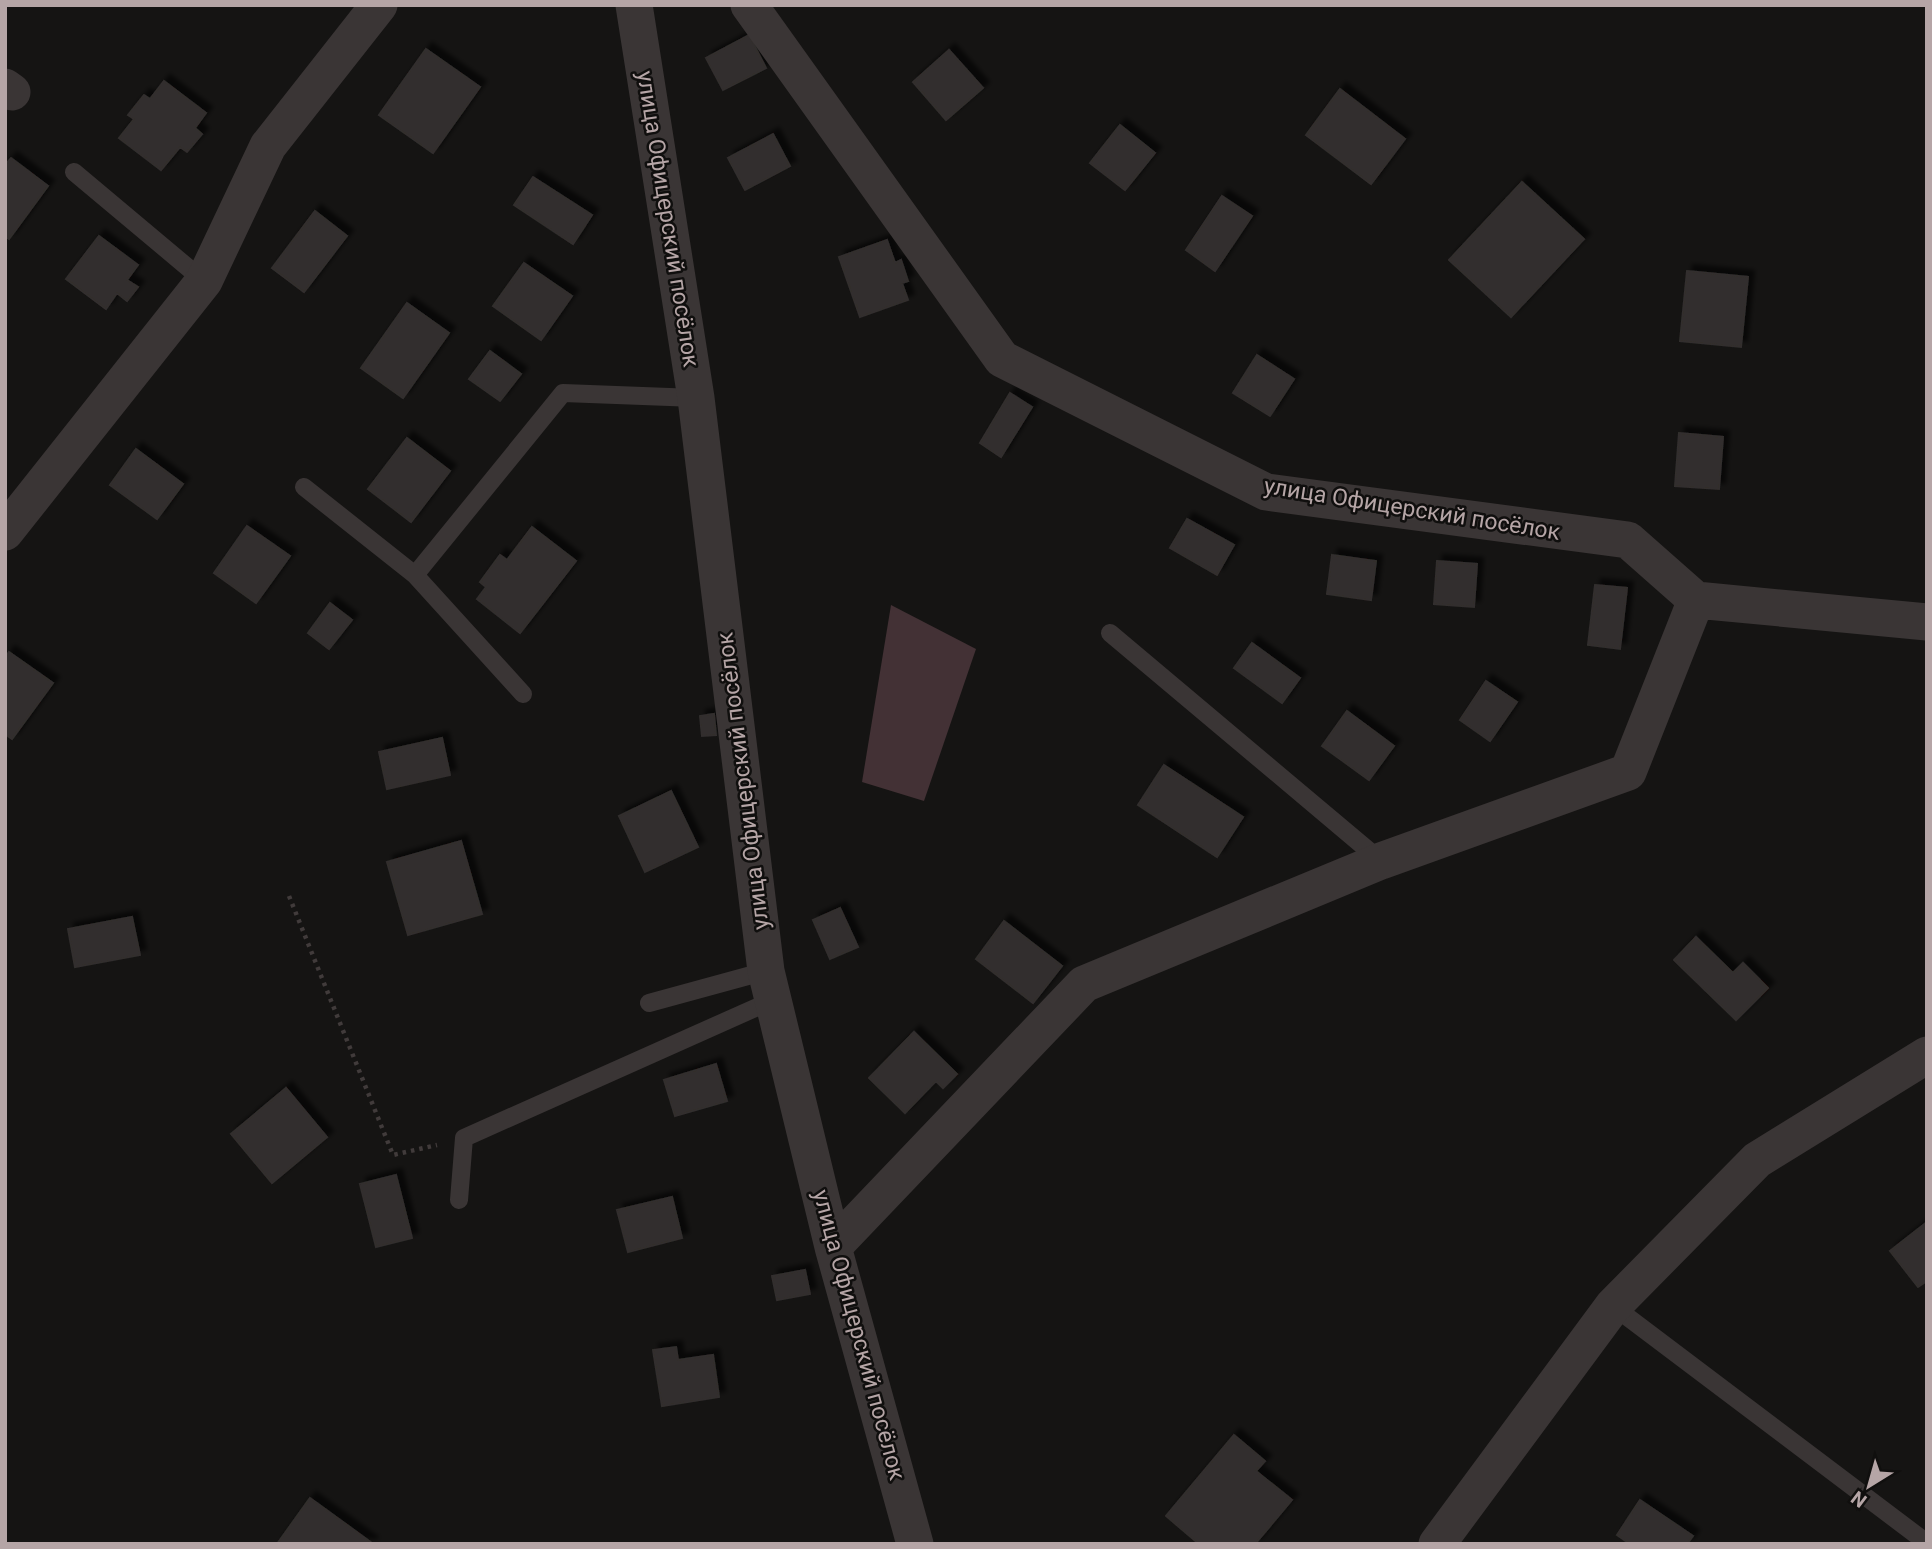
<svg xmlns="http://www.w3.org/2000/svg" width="1932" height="1549" font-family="Roboto,sans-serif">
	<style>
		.water { fill: #433135 }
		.building { fill: #312f2e; stroke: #312e2d; stroke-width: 2; filter: url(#shadow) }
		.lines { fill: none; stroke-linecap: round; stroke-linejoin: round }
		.path { stroke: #413b3b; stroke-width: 4.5; stroke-dasharray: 3.5 5; stroke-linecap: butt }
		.service { stroke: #3a3535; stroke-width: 18 }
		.minor { stroke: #3a3535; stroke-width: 37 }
		.labels { text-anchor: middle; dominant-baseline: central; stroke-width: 5; stroke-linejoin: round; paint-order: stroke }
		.street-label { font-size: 23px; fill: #b5a5a6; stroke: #100f0e }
	</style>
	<defs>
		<filter id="shadow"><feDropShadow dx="6" dy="-6" stdDeviation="2" flood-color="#0009"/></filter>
	</defs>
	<rect width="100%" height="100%" fill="#151413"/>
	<path class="water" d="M891,605l85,44 -52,152 -62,-19z"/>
	<path class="building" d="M749,35l17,33 -43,22 -17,-32z
		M426,49l54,38 -47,66 -54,-38z
		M949,50l34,38 -37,32 -33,-38z
		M164,81l42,32 -11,15 7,6 -15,18 -7,-5 -19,23 -42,-32 15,-19 -6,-4 16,-20 6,4z
		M1340,89l65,50 -34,45 -65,-49z
		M1120,125l35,28 -30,37 -35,-27z
		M773,134l17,32 -45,24 -17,-32z
		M11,158l37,28 -39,53 -4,-3v-71z
		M533,177l59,38 -19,29 -59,-39z
		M1522,182l62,57 -73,78 -62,-57z
		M1222,196l30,20 -37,55 -29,-21z
		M315,211l32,25 -43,56 -32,-24z
		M99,236l39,29 -11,15 11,7 -11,14 -10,-8 -11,16 -40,-30z
		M887,240l8,23 6,-3 7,21 -6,2 6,17 -48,17 -21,-60z
		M524,263l48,33 -31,44 -48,-34z
		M1687,271l61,6 -7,70 -61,-6z
		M407,303l42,30 -46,65 -42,-30z
		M490,351l31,23 -21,27 -31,-22z
		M1257,355l37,24 -24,37 -37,-23z
		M1010,393l22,14 -31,50 -21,-14z
		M1679,433l44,4 -4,52 -44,-3z
		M407,438l43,33 -39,51 -43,-33z
		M136,449l47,35 -26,35 -47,-34z
		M1187,519l47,26 -17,30 -47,-27z
		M247,526l43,30 -34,47 -42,-30z
		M532,527l44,34 -56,72 -43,-34 9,-12 -6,-5 20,-27 7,5z
		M1332,555l44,6 -5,39 -44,-6z
		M1437,561l40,3 -3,43 -40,-3z
		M1595,585l32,3 -7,61 -32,-4z
		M330,603l22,17 -23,29 -21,-16z
		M1252,643l48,35 -18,25 -48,-35z
		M9,652l44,31 -41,56 -7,-5v-76z
		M1486,681l31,21 -27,39 -30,-21z
		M1347,711l47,35 -25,34 -47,-34z
		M714,714l2,21 -14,1 -2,-20z
		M442,738l8,37 -63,14 -8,-37z
		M1164,765l79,52 -26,40 -79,-52z
		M671,791l27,56 -53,25 -26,-56z
		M461,841l21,73 -74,21 -21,-73z
		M840,908l18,39 -28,12 -17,-39z
		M132,917l8,38 -65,12 -7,-38z
		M1004,921l58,45 -29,37 -57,-44z
		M1696,937l37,36 10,-10 25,25 -32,32 -62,-60z
		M914,1032l43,42 -14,14 -7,-7 -31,32 -36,-35z
		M716,1064l11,37 -52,15 -11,-36z
		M286,1088l41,49 -55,46 -41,-49z
		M396,1175l16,63 -36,9 -16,-63z
		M672,1197l10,41 -54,14 -11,-42z
		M1927,1222v59l-9,6 -28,-36z
		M805,1270l5,24 -33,6 -5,-24z
		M676,1347l2,13 35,-5 6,42 -57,9 -9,-56z
		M1234,1435l31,26 -9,10 36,29 -37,44h-56l-33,-28z
		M310,1498l62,45 -1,1h-94z
		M1640,1500l53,36 -6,8h-57l-13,-9z"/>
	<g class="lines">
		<path class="path" d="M289,896l104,259 44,-10"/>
		<path class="service" d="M74,172l130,109
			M304,487l111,88
			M1110,633l271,228
			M523,694l-108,-119 148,-182 133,5
			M649,1003l117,-32
			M459,1200l5,-62 309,-138
			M1613,1306l314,237"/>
		<path class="minor" d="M634,5l62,393 70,573 67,276 82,297
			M749,5l253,354 264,133 362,48 68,60 231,22
			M5,87l7,5
			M5,532l199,-251 64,-135 111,-141
			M833,1247l251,-263 297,-123 247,-89 68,-172
			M1437,1544l176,-238 144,-146 170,-105"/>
	</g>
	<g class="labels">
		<g class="street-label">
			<text transform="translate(668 219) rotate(81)">улица Офицерский посёлок</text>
			<text transform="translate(1412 509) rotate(9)">улица Офицерский посёлок</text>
			<text transform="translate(743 781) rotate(-97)">улица Офицерский посёлок</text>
			<text transform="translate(859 1335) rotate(75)">улица Офицерский посёлок</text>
		</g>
	</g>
	<rect width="1932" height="1549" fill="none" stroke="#b5a5a6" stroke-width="14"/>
	<g transform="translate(1869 1486) rotate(217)" stroke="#100f0e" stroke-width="5" paint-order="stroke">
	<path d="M0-5L12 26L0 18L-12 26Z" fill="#b5a5a6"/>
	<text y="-10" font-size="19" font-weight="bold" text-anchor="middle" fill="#b5a5a6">N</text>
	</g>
</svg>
